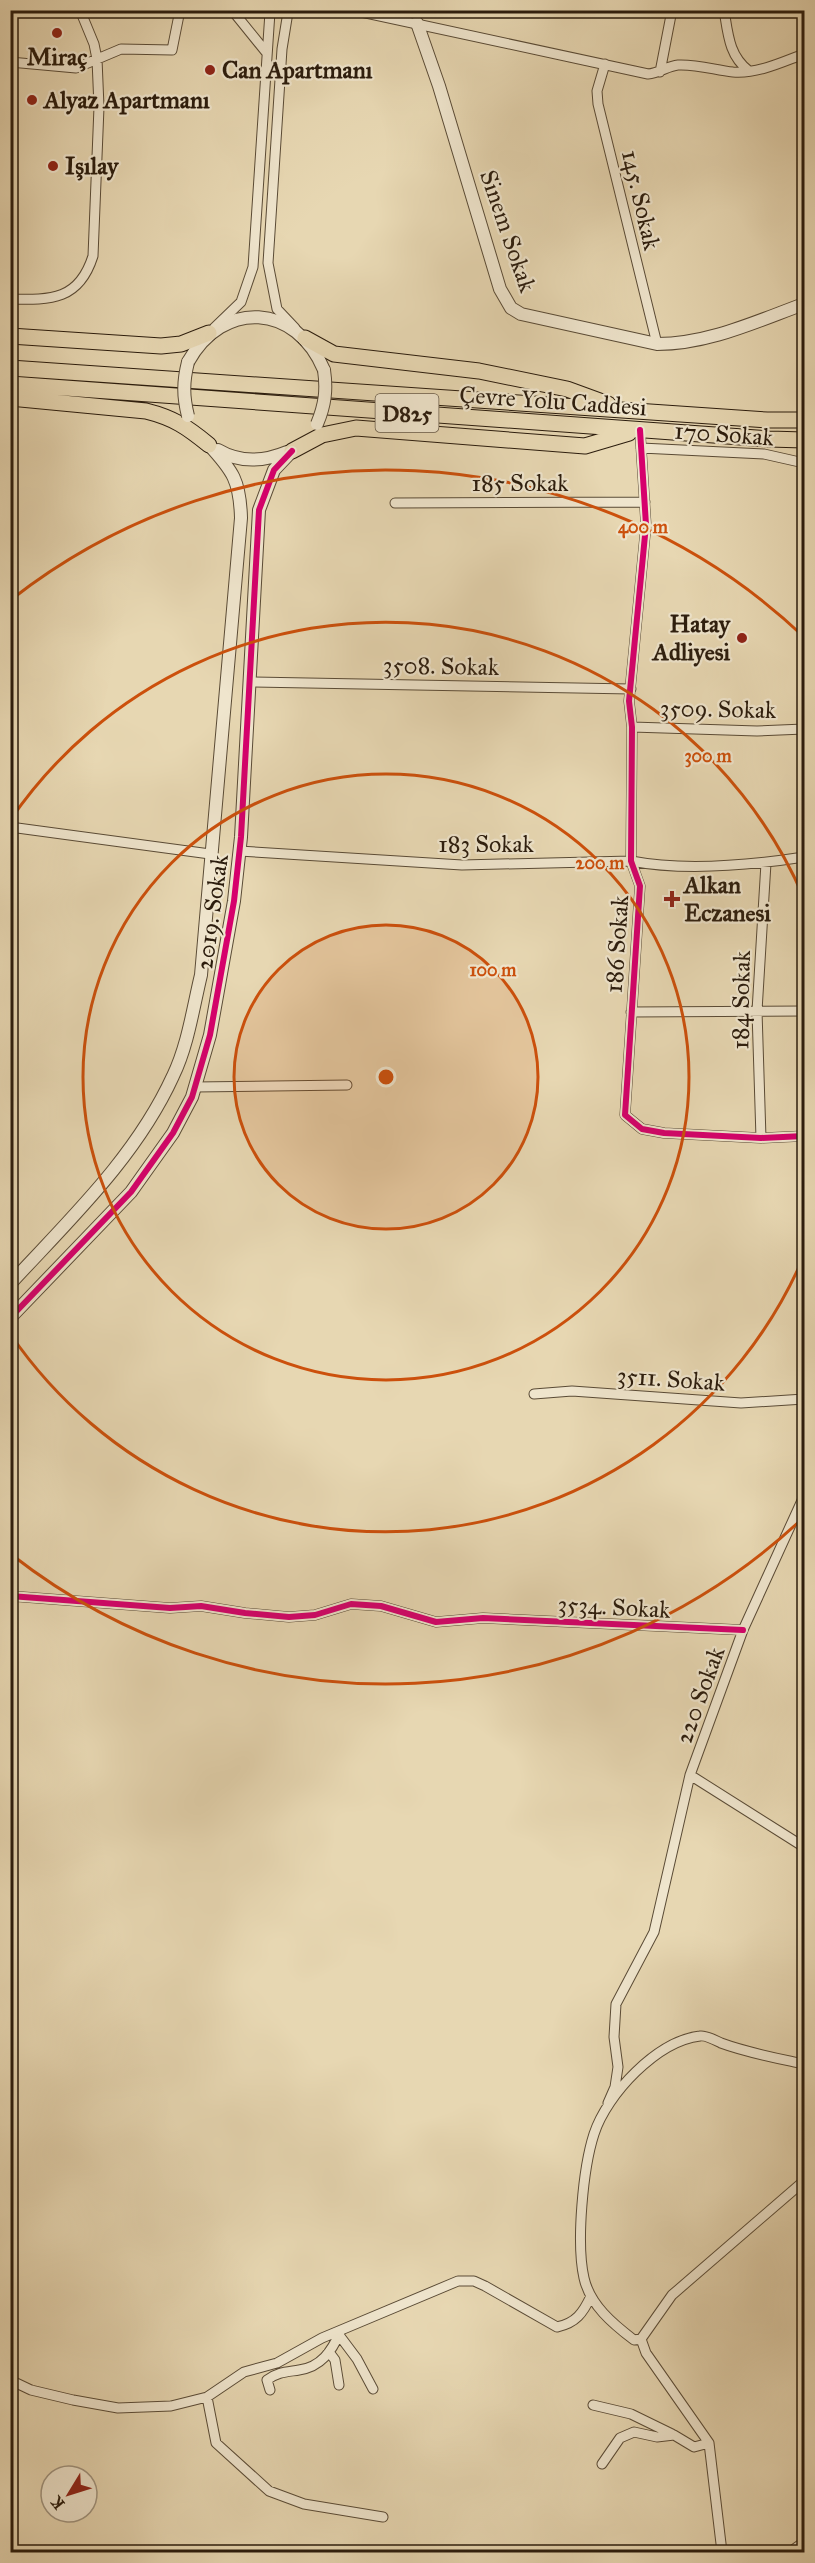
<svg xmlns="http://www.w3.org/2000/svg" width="815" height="2563" font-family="'IM FELL Great Primer',serif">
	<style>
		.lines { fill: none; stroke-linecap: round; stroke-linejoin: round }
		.minor-casing { stroke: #5a4b36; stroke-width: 11 }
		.tertiary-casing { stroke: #5a4b36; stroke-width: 14 }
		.trunk-casing { stroke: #2b1c0d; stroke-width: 17 }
		.minor { stroke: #efe5cd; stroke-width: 9 }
		.tertiary { stroke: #efe5cd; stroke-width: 12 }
		.trunk { stroke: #e7d7b2; stroke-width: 15 }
		.tertiary-bridge-casing { stroke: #5a4b36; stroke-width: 14; stroke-linecap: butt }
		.tertiary-bridge { stroke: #efe5cd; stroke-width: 12 }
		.cycleway-casing { stroke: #efe5cd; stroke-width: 10 }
		.cycleway { stroke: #d6006c; stroke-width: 6 }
		.ring { fill: none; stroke: #cc500c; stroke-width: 3 }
		.poi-dot { fill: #8f2418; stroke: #efe5cd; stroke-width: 2 }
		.labels { text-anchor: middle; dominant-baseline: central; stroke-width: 4.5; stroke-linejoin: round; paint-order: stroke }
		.shield { fill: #efe5cd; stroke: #665847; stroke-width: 1.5 }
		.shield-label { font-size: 22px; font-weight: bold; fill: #2b1c0d }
		.poi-label { font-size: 24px; font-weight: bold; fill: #2b1c0d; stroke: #efe5cd; text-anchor: start }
		.street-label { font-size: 24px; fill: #2b1c0d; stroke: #efe5cd }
		.centre { fill: #cc500c; stroke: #efe5cd; stroke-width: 3 }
		.ring-label { font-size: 18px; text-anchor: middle; font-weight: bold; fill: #cc500c; stroke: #efe5cd; stroke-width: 4.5; stroke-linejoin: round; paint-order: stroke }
	</style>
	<rect width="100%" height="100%" fill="#e7d7b2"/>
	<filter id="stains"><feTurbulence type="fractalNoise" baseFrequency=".00333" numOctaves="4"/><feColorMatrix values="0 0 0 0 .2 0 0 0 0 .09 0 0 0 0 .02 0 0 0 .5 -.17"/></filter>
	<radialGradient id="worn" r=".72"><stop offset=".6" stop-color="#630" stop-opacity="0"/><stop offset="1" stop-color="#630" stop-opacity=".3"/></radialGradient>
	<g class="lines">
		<g class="minor-casing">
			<path id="minor" d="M232,10l34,42
				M240,10l48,2 7,-2
				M352,10l296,64c11,-1 20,-8 30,-9 19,-1 37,5 55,7 25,2 49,-10 71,-18
				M724,10c4,24 5,46 25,61
				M288,12l-6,37 -14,214 9,46 18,19
				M10,62l66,6 45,-19 51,1 8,-40
				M605,64l-8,27 1,13 59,240
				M660,72l12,-62
				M10,299c42,1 69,1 83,-43l6,-149 -2,-48 -3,-15 -14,-34
				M214,328l27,-26 12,-35 17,-255
				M640,430l6,95 -17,176 3,26 -1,134 9,25 -15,229 17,14 22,4 97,5 43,-2
				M641,448l123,6 40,9
				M395,503l250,-1
				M250,682l381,7
				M632,727l125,4 47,-2
				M10,827l200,27
				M239,851l223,14 169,-4c52,10 121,4 173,-4
				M631,1012l173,-1
				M195,1087l152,-2
				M761,1138l-4,-127 9,-148
				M534,1394l38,-3 169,12 63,-4
				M10,1596l160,12 31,-2 44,7 44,4 26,-2 36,-11 30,2 55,16 47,-4 260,12
				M690,1775l114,72
				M608,2103l7,-16 3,-20 -4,-30 2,-33 38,-72 36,-157 53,-145 61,-134
				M339,2335l18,24 16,30
				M641,2339l-7,1c-21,-16 -44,-35 -50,-62 -8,-35 -1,-110 10,-144 13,-40 63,-93 106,-98 6,-1 15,4 21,7 27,10 55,15 83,21
				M329,2352l6,8 4,25
				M10,2380l21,10 42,10 45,8 53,-2 36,-9 37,-25 33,-9 45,-25 136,-57h16l11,5 72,41c19,-4 26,-14 34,-31
				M270,2390l-3,-10c10,-8 20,-8 32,-10 22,-3 33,-19 41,-38
				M207,2397l9,46 53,48 35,13 79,13
				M593,2405l38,9 41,20
				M602,2464l18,-26 14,-6 23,5 17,-2 20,12 15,-4
				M722,2552l-13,-109 -63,-90 -5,-14 31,-44 132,-114
				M790,2552l14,-10"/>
		</g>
		<g class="tertiary-casing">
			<path id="tertiary" d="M417,23l22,63 61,203 11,19 10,6 136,30c52,0 100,-23 147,-40
				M188,362c35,-63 108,-59 136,8
				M218,450c22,13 45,12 69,2
				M10,1284c60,-65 126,-127 163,-208 15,-31 20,-68 28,-101l40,-457c-1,-37 -8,-47 -32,-73
				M10,1318l121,-126 42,-59 19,-36 18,-62 24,-134 7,-64 18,-327 15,-40 18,-19"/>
		</g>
		<g class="trunk-casing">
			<path id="trunk" d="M10,336l151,10 20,-2 28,-11
				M305,338l29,16 145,17 88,18 41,15
				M10,368l757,52h37
				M10,384l759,55 35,1
				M10,398l136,13c28,7 41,16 63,34
				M292,451l30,-16 34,-7 229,18 44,-13"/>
		</g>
		<use href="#minor" class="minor"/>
		<use href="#tertiary" class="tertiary"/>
		<use href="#trunk" class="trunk"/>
		<g class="tertiary-bridge-casing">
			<path id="tertiary-bridge" d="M188,362c-5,20 -5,34 0,54
				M317,424c8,-19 10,-34 7,-54"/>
		</g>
		<use href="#tertiary-bridge" class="tertiary-bridge"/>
		<g class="cycleway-casing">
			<path id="cycleway" d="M640,430l6,95 -17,176 3,26 -1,134 9,25 -15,229 17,14 22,4 97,5 43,-2
				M10,1318l121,-126 42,-59 19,-36 18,-62 24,-134 7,-64 18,-327 15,-40 18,-19
				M10,1596l160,12 31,-2 44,7 44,4 26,-2 36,-11 30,2 55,16 47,-4 260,12"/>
		</g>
		<use href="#cycleway" class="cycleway"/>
	</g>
	<circle cx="386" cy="1077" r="152" fill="#cc500c" fill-opacity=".12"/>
	<g class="ring">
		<circle cx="386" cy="1077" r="152"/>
		<circle cx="386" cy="1077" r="303"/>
		<path d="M803 1258A455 455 0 0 1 11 1335M11 819A455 455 0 0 1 803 896"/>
		<path d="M804 1517A607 607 0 0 1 12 1555M12 599A607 607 0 0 1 804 637"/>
	</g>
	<g class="poi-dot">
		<circle cx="57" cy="33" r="6"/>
		<circle cx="210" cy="70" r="6"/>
		<circle cx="32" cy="100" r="6"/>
		<circle cx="53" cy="166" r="6"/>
		<circle cx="742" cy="638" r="6"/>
		<path d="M669 890h6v6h6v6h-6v6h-6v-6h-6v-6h6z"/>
	</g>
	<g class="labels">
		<rect class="shield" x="375.5" y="394" width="63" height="38" rx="4.5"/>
		<g class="shield-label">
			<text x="407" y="413">D825</text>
		</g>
		<g class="poi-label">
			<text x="57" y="57" text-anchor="middle">Miraç</text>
			<text x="222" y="70">Can Apartmanı</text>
			<text x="44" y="100">Alyaz Apartmanı</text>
			<text x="65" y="166">Işılay</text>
			<text x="730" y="624" text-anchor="end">Hatay<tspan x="730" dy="28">Adliyesi</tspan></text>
			<text x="684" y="885">Alkan<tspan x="684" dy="28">Eczanesi</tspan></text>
		</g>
		<g class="street-label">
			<text transform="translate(641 200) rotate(77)">145. Sokak</text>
			<text transform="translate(508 231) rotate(71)">Sinem Sokak</text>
			<text transform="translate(553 401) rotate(4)">Çevre Yolu Caddesi</text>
			<text transform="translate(724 434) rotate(4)">170 Sokak</text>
			<text x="520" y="483">185 Sokak</text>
			<text transform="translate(441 666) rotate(1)">3508. Sokak</text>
			<text transform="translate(718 709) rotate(1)">3509. Sokak</text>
			<text x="486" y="844">183 Sokak</text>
			<text transform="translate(212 912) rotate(-82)">2019. Sokak</text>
			<text transform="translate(617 944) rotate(-86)">186 Sokak</text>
			<text transform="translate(741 1000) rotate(-89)">184 Sokak</text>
			<text transform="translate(671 1379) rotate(4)">3511. Sokak</text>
			<text transform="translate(614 1607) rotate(3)">3534. Sokak</text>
			<text transform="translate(700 1695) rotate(-70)">220 Sokak</text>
		</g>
	</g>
	<circle cx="386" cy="1077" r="9" class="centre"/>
	<g class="ring-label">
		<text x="643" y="533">400 m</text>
		<text x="708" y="762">300 m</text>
		<text x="600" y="869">200 m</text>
		<text x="493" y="976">100 m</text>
	</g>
	<rect width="815" height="2563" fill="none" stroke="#e7d7b2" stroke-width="36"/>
	<rect x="12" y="12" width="791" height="2539" fill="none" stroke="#2b1c0d" stroke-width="3"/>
	<rect x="18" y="18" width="779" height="2527" fill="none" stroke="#2b1c0d" stroke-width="1.5"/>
	<g transform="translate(69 2494) rotate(232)"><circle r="28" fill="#efe5cd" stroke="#a19580" stroke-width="1.5"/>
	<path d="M0-4.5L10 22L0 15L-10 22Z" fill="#8f2418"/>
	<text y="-9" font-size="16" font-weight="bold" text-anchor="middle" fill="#2b1c0d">K</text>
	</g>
	<rect width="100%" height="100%" filter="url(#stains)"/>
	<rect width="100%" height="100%" fill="url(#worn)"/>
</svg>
